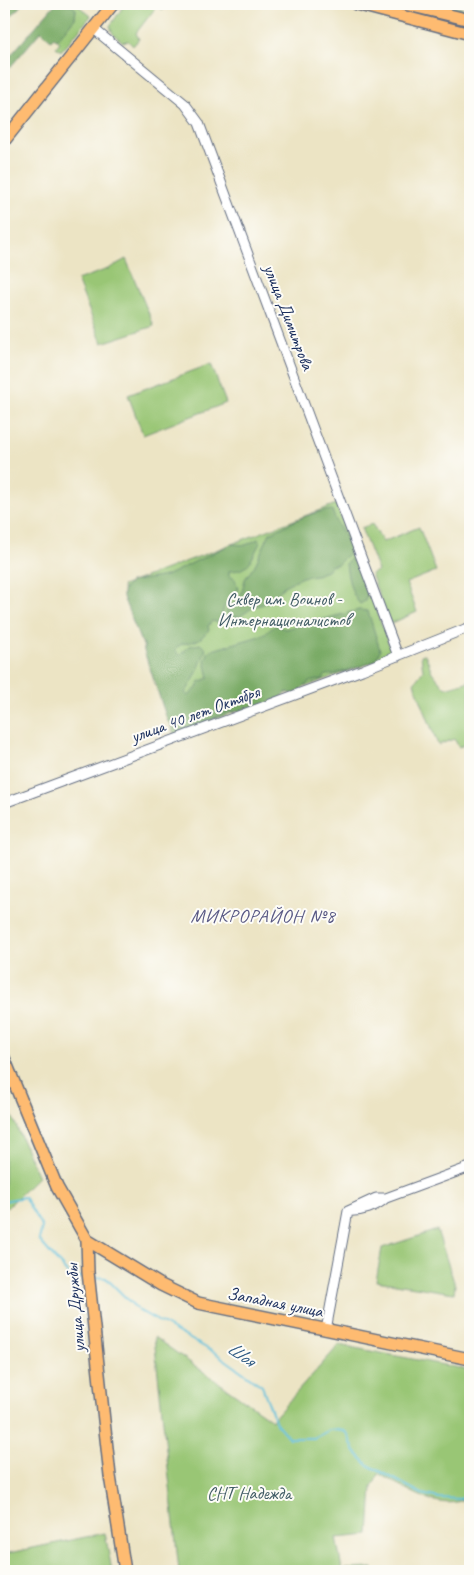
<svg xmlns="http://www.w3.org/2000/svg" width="474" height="1575" font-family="Caveat,sans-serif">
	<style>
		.green { fill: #99c674; stroke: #5a7a69 }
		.forest { fill: #7aab66; stroke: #4a6d62 }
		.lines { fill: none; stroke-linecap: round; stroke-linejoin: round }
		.stream { stroke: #5cbeda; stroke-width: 2 }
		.minor-casing { stroke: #646e82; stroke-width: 11 }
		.major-casing { stroke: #646e82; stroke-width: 14 }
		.minor { stroke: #fff; stroke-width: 9 }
		.major { stroke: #febb71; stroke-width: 11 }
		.labels { text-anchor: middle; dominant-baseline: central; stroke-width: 4; stroke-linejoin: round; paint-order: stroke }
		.street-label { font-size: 18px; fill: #1b2f5e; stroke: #fdfcf7 }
		.park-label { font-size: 18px; fill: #415c65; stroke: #fdfcf7 }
		.neighbourhood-label { font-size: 19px; letter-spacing: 1px; fill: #585884; stroke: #fdfcf7 }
		.water-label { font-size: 19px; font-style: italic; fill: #2e5a83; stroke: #fdfcf7 }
	</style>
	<rect width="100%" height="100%" fill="#fdfcf7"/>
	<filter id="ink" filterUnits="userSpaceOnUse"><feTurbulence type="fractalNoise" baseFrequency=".02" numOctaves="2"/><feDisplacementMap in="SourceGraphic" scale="10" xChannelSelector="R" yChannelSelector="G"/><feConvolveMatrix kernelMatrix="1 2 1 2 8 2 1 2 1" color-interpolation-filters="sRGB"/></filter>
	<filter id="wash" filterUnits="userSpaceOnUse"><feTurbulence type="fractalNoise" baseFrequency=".0096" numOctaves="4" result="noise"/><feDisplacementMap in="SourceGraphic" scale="20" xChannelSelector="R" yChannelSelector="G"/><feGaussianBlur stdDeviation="1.12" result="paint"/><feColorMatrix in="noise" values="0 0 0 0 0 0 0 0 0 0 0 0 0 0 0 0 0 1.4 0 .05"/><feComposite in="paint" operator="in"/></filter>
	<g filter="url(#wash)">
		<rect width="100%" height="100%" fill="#ece4c4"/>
		<path class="green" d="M70,4h6l15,12 -30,35 -5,-4 4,-5 -3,-2 18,-22 1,-9z
			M125,4h32l6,4 -1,2 -5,-4 -21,27 3,6 -6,7 -5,-5 -5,1 -10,-8 -3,-8z
			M442,4l28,6v4l-28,-8z
			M126,259l28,67 -52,17 -25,-63 31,-11z
			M211,364l15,39 -83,32 -15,-40z
			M336,504l57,151 -219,79 -52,-148z
			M372,524l11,18 36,-15 17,44 -30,12 11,29 -27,12 -19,-50 7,-3 -17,-43z
			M425,654l7,18 13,16 25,-7v62l-11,4 -5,-8 -16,6 -24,-62 9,-12 -2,-16z
			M4,1097l34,80 -34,34z
			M437,1230l18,55 -1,8 -78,-12 6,-33z
			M154,1337l118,83 67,-75 131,25v126c-28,20 -65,-9 -91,-22l-7,13 -3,48 -33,3 6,31 31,-1v3h-194z
			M105,1533l7,38h-108v-17z"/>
		<path class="forest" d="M4,4h18l-18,21z
			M55,4h15l6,5 -1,9 -18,22 -3,-3 -3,3 -10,-9 -35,41 -2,-9z
			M332,510c4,15 14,26 20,40l-14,14 -8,2 -3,5 -11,4 -14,2 -18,9 -10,12 -10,6 -9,2 -16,11h-10l-3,-6 16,-19 3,-13 10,-14 15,-32c23,-10 36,-21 62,-23z
			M258,539l2,4c-9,15 -9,28 -31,28v5l6,3 3,11 -14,17 -4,16 -8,-2 -4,5 1,4c-4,4 -9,10 -14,11 -8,3 -13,1 -20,8l4,7 11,-10 10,-2 6,5c-6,16 -10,29 -21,44l3,3 9,-8 2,-6 10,-4 -4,-18 4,-9 54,-16 13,-10 9,4 74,-19 9,1 12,39c-1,4 -3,8 -6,11 -4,3 -43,15 -48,14l-3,4 -14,3 -14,13 -8,-3 -7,7 -34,12 -18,1 -49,21 -11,-11 -24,-71v-7l-4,-4 -17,-43v-6l7,-9 36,-6 65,-32 15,1z
			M350,559l6,3 11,32 -2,7 -5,3c-9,-9 -13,-29 -14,-41z"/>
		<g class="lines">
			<path class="stream" d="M4,1201l20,-4 18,30 -3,13 31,36 13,1
				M93,1277l13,1 32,32 79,44 45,32 14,37 13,15h25l15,-8 10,-1 8,4 8,19 13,13 54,29 17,4 22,1 9,-8"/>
		</g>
	</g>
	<g filter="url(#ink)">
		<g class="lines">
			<g class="minor-casing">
				<path id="minor" d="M94,29l91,75 14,19 199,533
					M4,803l358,-133 108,-43
					M348,1211l28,-13h10l84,-31
					M348,1211c14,1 28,-4 38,-13
					M326,1330l22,-119"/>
			</g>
			<g class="major-casing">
				<path id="major" d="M356,4l114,30
					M404,4l66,16
					M4,141l109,-137
					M4,1058l53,129 30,53 1,32 22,204 15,95
					M87,1240l74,45 37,18 272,56"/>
			</g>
			<use href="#minor" class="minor"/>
			<use href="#major" class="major"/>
		</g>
	</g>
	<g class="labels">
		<g class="street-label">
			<text transform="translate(289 317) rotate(69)">улица Димитрова</text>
			<text transform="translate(195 714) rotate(-20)">улица 40 лет Октября</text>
			<text transform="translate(275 1302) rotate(11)">Западная улица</text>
			<text transform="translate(75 1308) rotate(-95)">улица Дружбы</text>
		</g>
		<g class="park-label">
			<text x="284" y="599">Сквер им. Воинов -<tspan x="284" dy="21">Интернационалистов</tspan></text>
			<text x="249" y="1493">СНТ Надежда</text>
		</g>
		<g class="neighbourhood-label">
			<text x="263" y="916">МИКРОРАЙОН №8</text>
		</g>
		<g class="water-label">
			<text transform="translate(241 1354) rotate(35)">Шоя</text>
		</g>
	</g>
	<rect width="474" height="1575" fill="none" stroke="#fdfcf7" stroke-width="20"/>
</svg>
